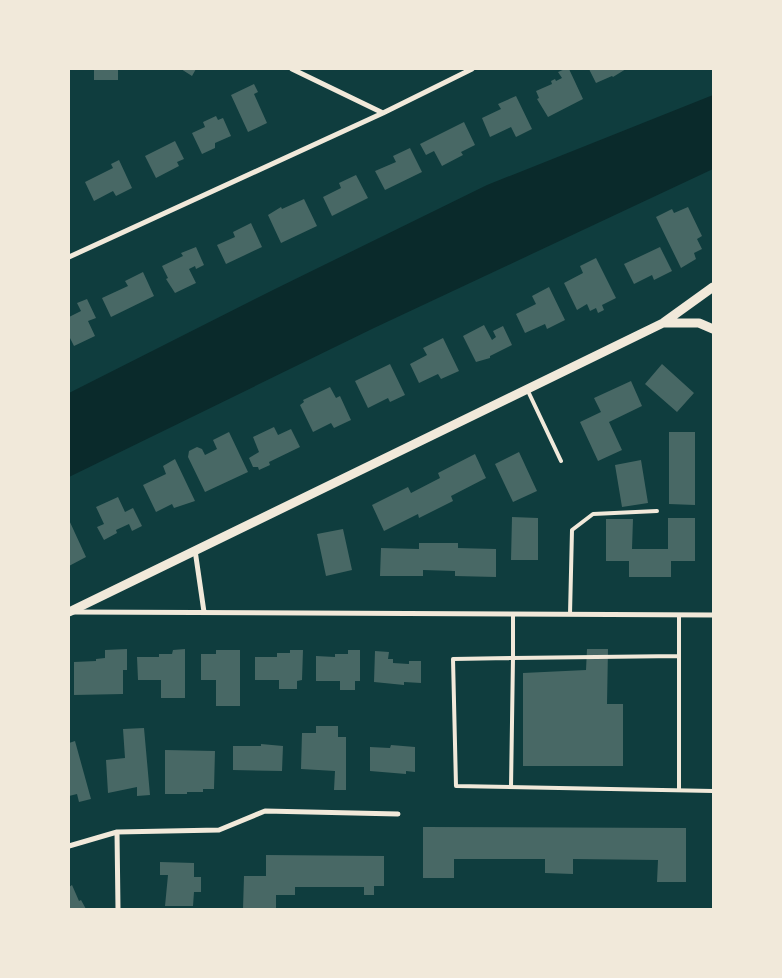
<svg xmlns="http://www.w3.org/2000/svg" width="782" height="978" font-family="Roboto,sans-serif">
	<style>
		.water { fill: #0a2a2b }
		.building { fill: #486865 }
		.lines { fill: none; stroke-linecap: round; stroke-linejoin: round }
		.service { stroke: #f1e9da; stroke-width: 4 }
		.minor { stroke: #f1e9da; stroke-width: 5 }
		.tertiary { stroke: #f1e9da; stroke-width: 9 }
	</style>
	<rect width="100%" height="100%" fill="#0f3d3e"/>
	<path class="water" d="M713,95v74l-339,159 -305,149v-84l206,-104 212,-104z"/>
	<path class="building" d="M94,69h24v11h-24z
		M181,69h15l-4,7z
		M565,69h4l14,30 -35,18 -11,-18 2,-1 -3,-7 16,-7 -1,-3 4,-2 1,2 6,-3 -4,-6z
		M589,69h37l-13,8 -1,-1 -16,7z
		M254,84l4,8 -4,2 13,29 -19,9 -17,-37z
		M516,96l16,33 -16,8 -5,-10 -21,10 -8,-19 19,-9 -3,-5z
		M216,116l2,4 5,-2 8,18 -16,7v5l-13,6 -10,-21 13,-6 -2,-5z
		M464,122l11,23 -14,7 2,3 -21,11 -8,-15 -8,4 -6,-11z
		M175,141l9,18 -7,3 2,4 -23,12 -11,-22z
		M410,148l12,24 -37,18 -10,-19 21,-9 -3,-6z
		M119,160l13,28 -16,8 -3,-5 -19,10 -9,-19 28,-14 -2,-4z
		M356,175l12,23 -36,18 -9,-19 18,-9 -2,-5z
		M304,199l13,27 -36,17 -13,-28 13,-8 1,2z
		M688,207l14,29 -5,3 5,10 -8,4 2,6 -15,9 -25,-51 16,-8 2,4z
		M251,223l11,24 -36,17 -9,-19 18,-8 -2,-5z
		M196,247l8,18 -8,4 -1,-3 -6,3 7,14 -21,10 -9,-14 2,-1 -6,-12 21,-10 -2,-3z
		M660,247l12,24 -18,9 -2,-5 -18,9 -10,-20z
		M596,258l20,40 -14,7 2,5 -6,3 -2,-5 -6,3 -3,-7 -10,6 -13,-27 19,-10 -3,-7z
		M143,272l11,24 -43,21 -9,-19 26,-12 -3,-5z
		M549,287l16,33 -18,9 -2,-5 -20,9 -9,-19 20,-10 -4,-8z
		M87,299l9,19 -8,3 7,15 -21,10 -5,-10v-19l12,-6 -4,-8z
		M484,325l8,15 4,-3 -3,-6 10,-5 9,19 -22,11v2l-14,4 -13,-26z
		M443,338l16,33 -18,8 -3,-5 -19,9 -9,-19 17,-9 -4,-7z
		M390,364l15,31 -15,7 -2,-4 -20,10 -13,-27z
		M662,364l32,29 -17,19 -32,-28z
		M631,381l11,25 -33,16 13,28 -24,11 -18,-39 21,-10 -7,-14z
		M330,387l6,11 4,-2 11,24 -17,8 -3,-5 -18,9 -13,-27 4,-3 -1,-2z
		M274,427l4,8 13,-6 9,18 -31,15 1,3 -11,5 -1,-3h-5l-4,-9 10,-6 -6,-15z
		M229,432l19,40 -43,20 -17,-35 1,-6 8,-4 5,2 3,6 12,-6 -4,-9z
		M669,432h26v73l-26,-1z
		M519,452l18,39 -24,11 -18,-38z
		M475,454l11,24 -35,18 2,5 -34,17 -1,-4 -34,17 -12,-26 36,-18 3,6 29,-15 -2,-5z
		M175,459l20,42 -21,7 -2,-4 -16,8 -13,-27 23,-11 -3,-8z
		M641,460l7,43 -26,4 -7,-42z
		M118,497l7,15 8,-4 9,18 -10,5 -3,-7 -13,6 1,3 -13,7 -7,-13 7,-3 -8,-17z
		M512,517l26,1v42h-27z
		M668,518h27v43h-24v16h-42v-16h-23v-42h27l-1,30h36z
		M69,520l17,37 -17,9z
		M343,529l9,41 -26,6 -9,-42z
		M419,543h39v5l38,1v28l-41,-1v-5l-32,-1v6h-43l1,-28 38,1z
		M127,649v21h-4v24l-49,1v-33l22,-1v-2l9,-1v-8z
		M185,649v49h-24v-18h-23l-1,-23h22v-3h13l1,-4z
		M587,649h21l-1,55h16v62h-100v-93l63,-3z
		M216,650h24v56h-24v-26h-15v-26h15z
		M290,650h13l-1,30 -5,1v8h-18v-9h-24v-23h22v-4h13z
		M348,650h12v31h-5v9h-15v-9h-24v-25l19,1v-3h13z
		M375,651l14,1 -1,7h5v4l16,1v-3h12v22l-17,-1v3l-30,-3z
		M316,726h22v11h8v53h-12l1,-19 -34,-2 1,-36h14z
		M144,728l6,67 -13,1v-9l-29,6 -2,-33 19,-2 -2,-29z
		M75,741l16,58 -12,3 -2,-8 -8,2v-53z
		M261,744l22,2 -1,25 -49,-1v-24h28z
		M391,745l24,2v25l-9,-1v3l-36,-3v-24l20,1z
		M165,750l50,1 -1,38h-11v3h-16v2h-22z
		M423,827l263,1v54h-29l1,-22 -85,-1v15l-28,-1v-14h-91v19h-31z
		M266,855l118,1v30h-10v9h-10v-8h-69v8h-19v14h-33l1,-33h22z
		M160,862l34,1v14h7v15h-7l-1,14h-28l3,-31h-8z
		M72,885l7,16 2,-1 5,9h-17v-22z"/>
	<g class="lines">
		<path class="service" d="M527,389l34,72
			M513,614v44l-60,1 3,127 257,5
			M570,614l2,-84 21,-16 64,-3
			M511,787l2,-129 166,-2
			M679,790v-175"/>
		<path class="minor" d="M292,69l91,44
			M69,257l314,-144 89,-44
			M195,550l9,62
			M72,612l641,3
			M117,832l1,77
			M69,846l48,-14 102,-2 46,-19 133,3"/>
		<path class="tertiary" d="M663,323h36l14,6
			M69,612l594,-289 50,-36"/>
	</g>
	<rect width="782" height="978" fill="none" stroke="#f1e9da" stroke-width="140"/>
</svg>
